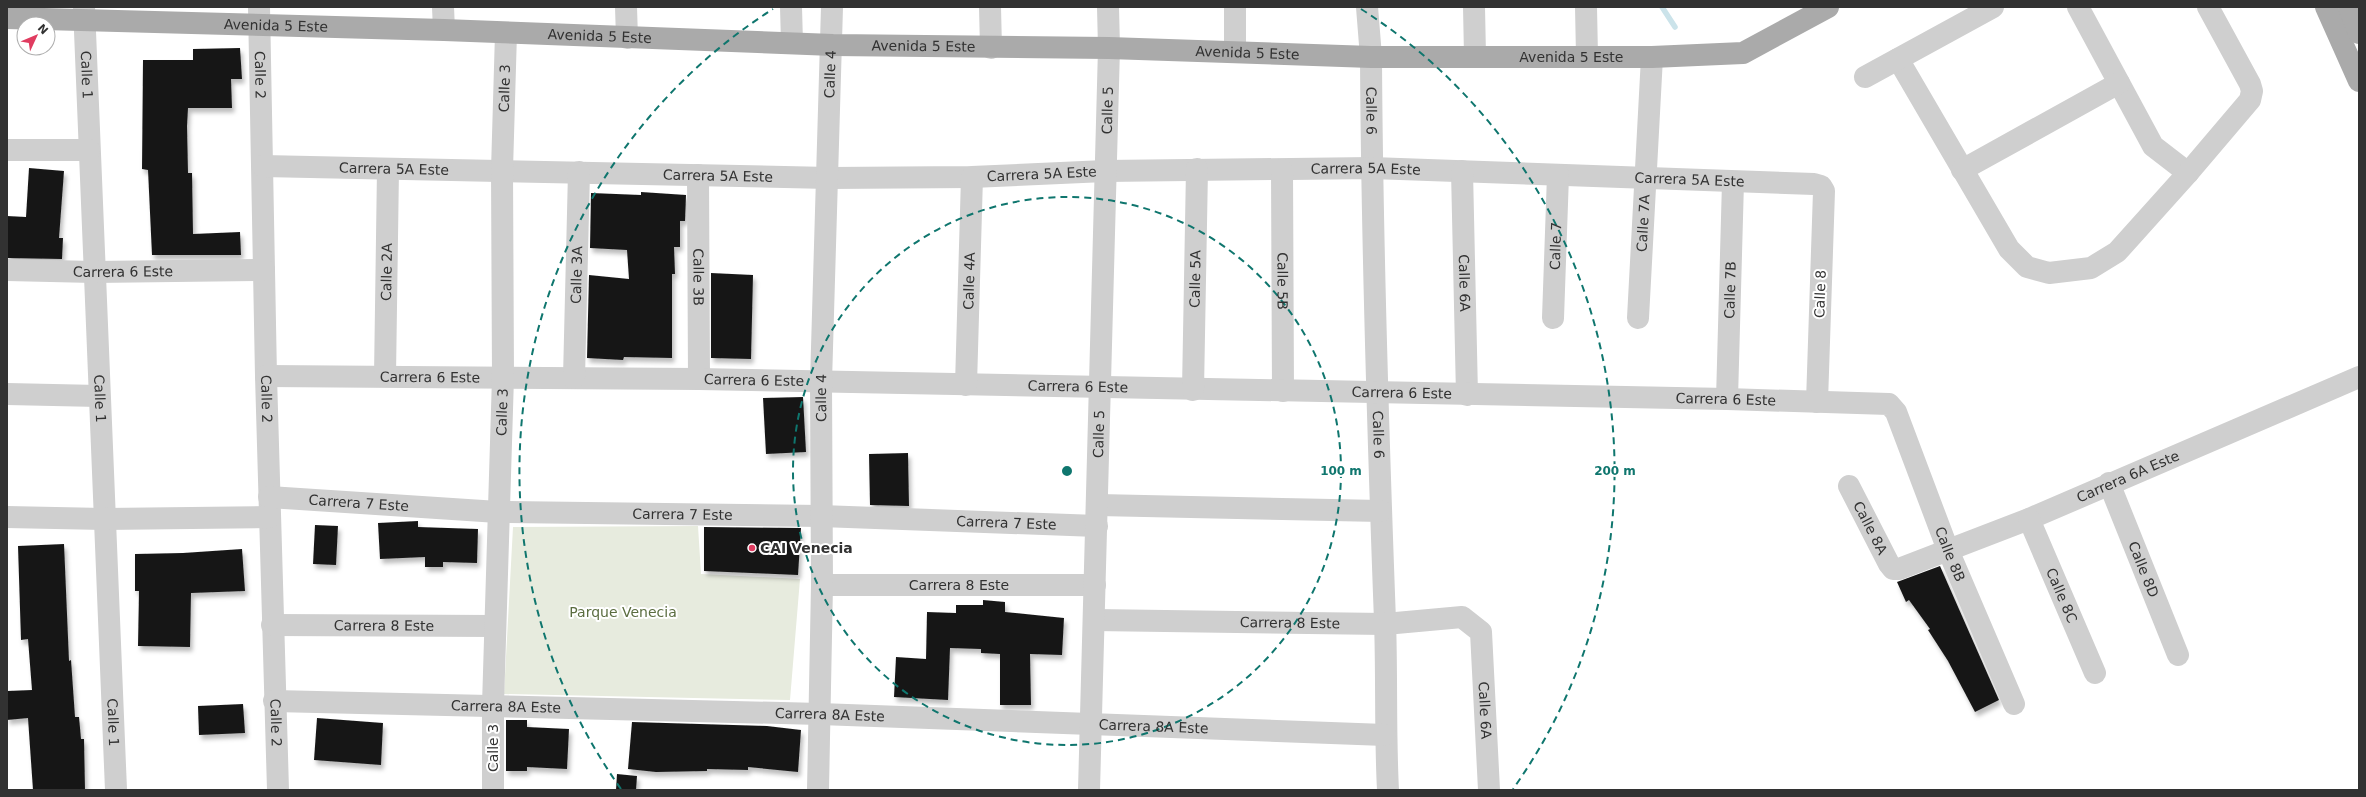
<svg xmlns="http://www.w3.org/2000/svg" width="2366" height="797" font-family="'DejaVu Sans',sans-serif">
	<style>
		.green { fill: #e7ebde }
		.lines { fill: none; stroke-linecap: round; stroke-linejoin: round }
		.stream { stroke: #cbe3ea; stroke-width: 5.5 }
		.building { fill: #191919; filter: url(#shadow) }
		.minor { stroke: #cfcfcf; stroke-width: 22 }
		.major { stroke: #aaa; stroke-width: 22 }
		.ring { fill: none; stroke: #0f766e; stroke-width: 2; stroke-dasharray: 7 5 }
		.poi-dot { fill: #e03c60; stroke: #fff; stroke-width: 1.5 }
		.labels { text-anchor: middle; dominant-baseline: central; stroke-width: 4; stroke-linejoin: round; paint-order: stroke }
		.street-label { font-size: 14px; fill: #323232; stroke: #fff }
		.poi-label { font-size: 14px; font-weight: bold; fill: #323232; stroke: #fff; text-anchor: start }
		.park-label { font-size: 14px; fill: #5b6d40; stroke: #fff }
		.centre { fill: #0f766e; stroke: #fff; stroke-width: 2 }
		.ring-label { font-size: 12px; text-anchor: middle; font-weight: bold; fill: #0f766e; stroke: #fff; stroke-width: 4; stroke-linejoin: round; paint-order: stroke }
	</style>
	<defs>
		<filter id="shadow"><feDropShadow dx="2.5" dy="4.5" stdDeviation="2" flood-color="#0004"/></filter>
	</defs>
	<rect width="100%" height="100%" fill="#fff"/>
	<path class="green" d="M698,526l3,48 99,5 -10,121 -286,-6 9,-167z"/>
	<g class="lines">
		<path class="stream" d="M1662,7l13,20"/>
	</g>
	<path class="building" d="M240,48l2,31h-11l1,29h-44l-1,18 1,47h4l1,61 47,-2 1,23h-89l-4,-85 -6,-1 1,-109h50v-11z
		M29,168l35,3 -5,67h4l-1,21 -55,-1v-42l19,1z
		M641,192l45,3 -1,26h-5v26h-6l1,27h-3v84l-48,-1 -1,3 -36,-2 2,-83 40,4 -2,-29 -37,-2 1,-55 50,2z
		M711,273l42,2 -2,84 -40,-1z
		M803,397l3,55 -40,2 -3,-56z
		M908,453l1,53 -39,-1 -1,-51z
		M418,521v6l60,2 -1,34 -34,-1v5h-18v-10l-45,2 -2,-36z
		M315,525l23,1 -2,39 -23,-1z
		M704,527l97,1 -3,47 -94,-4z
		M64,544l5,117 2,-1 4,57h4l2,22h3l1,51h-52l-5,-72 -21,2v-29l25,-1 -4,-51 -7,1 -3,-94z
		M242,549l3,42 -54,2 -1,54 -52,-1 1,-55h-4v-37l48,-1z
		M1940,566l59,134 -24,12 -27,-51 -20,-31 2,-1 -21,-29 -3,2 -9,-20z
		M983,600l22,2v10l59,6 -2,37 -32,-1 1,51h-31v-51l-19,-1v-4l-31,-1 -2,52 -54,-3 2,-40 30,2 1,-47 29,1v-8h27z
		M243,704l2,29 -46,2 -1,-29z
		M317,718l66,5 -2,42 -67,-5z
		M506,720h21v7l42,2 -2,40 -40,-2v4h-21z
		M632,722l135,4 34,4 -3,42 -50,-5v3l-41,-1v2l-51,1 -28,-3z
		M617,774l20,2 -1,14h-20z"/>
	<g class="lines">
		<g class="minor">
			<path id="s1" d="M84,7l32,783"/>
			<path id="s2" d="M259,7l7,369 12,414"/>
			<path d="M443,7l1,23"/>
			<path d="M626,7l1,31"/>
			<path d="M791,7l1,36"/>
			<path d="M990,7l1,41"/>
			<path d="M1235,7v45"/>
			<path id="s3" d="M1367,7l4,50c1,188 7,376 14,564 2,56 0,112 3,169"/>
			<path d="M1474,7l1,49"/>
			<path d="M1586,7l1,49"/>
			<path d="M2078,7l75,139 35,27"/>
			<path d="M1898,59l111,190 18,18 22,6 42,-5 26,-16 71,-79 62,-73 2,-9 -2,-7 -42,-77"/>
			<path d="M1865,77l128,-70"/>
			<path d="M7,150h82"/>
			<path id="s4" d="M263,166l566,12 143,-1 133,-6 267,-3 442,16 7,2 3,5 -7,211"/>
			<path id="s5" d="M1282,170l1,221"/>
			<path d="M1962,170l157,-87"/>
			<path id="s6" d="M1462,171l5,224"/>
			<path id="s7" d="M698,175l1,204"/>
			<path id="s8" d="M7,270l87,2 170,-2"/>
			<path id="s9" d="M1553,318l5,-143"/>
			<path id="s10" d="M1638,318l14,-261"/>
			<path id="s11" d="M266,376l433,3 1028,20 162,5 7,8 52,138 66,154"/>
			<path id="s12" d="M385,376l3,-207"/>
			<path id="s13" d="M574,378l5,-206"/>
			<path id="s14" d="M966,385l6,-208"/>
			<path id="s15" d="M1193,390l4,-221"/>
			<path d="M7,394l92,2"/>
			<path id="s16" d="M1727,399l6,-217"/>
			<path id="s17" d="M2109,483l69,172"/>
			<path id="s18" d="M1849,486l40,78 4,5h6l130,-50 330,-142"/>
			<path id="s19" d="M269,497l229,15 323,4 276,10"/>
			<path d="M1098,505l283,6"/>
			<path d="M7,517l97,2 166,-2"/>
			<path id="s20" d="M2029,519l66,154"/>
			<path id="s21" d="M822,585h273"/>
			<path id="s22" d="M1094,620l291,4 77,-7 19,15 8,158"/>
			<path id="s23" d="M272,625l223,1"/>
			<path id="s24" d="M274,701l546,13 565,21"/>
			<path id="s25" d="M493,790v-85l10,-328 -1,-207 4,-137"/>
			<path id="s26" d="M818,790l4,-205 -1,-203 11,-375"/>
			<path id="s27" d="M1089,790l20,-742 -1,-41"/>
		</g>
		<g class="major">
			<path d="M2326,7l33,74"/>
			<path d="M2349,7l10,26"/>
			<path id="s28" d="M7,18l437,12 389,15 276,3 262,9h281l91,-4 85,-46"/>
		</g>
	</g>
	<g class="ring">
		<circle cx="1067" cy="471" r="274"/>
		<path d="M621 789A548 548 0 0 1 773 9M1361 9A548 548 0 0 1 1513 789"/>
	</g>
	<circle class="poi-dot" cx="752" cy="548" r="4"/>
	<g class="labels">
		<g class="street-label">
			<text stroke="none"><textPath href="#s28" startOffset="269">Avenida 5 Este</textPath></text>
			<text stroke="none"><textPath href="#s28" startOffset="593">Avenida 5 Este</textPath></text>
			<text stroke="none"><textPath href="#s28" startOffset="917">Avenida 5 Este</textPath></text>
			<text stroke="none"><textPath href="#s28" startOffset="1241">Avenida 5 Este</textPath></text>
			<text stroke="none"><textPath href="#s28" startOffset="1565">Avenida 5 Este</textPath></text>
			<text stroke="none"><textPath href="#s1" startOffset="68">Calle 1</textPath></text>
			<text stroke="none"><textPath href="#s2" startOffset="68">Calle 2</textPath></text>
			<text stroke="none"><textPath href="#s26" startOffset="716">Calle 4</textPath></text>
			<text stroke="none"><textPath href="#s25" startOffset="702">Calle 3</textPath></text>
			<text stroke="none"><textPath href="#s27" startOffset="680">Calle 5</textPath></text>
			<text stroke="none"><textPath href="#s3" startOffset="104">Calle 6</textPath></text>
			<text stroke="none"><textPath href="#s4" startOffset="131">Carrera 5A Este</textPath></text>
			<text stroke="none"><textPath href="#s4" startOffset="1103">Carrera 5A Este</textPath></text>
			<text stroke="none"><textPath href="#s4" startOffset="779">Carrera 5A Este</textPath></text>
			<text stroke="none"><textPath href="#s4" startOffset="455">Carrera 5A Este</textPath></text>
			<text stroke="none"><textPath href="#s4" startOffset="1427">Carrera 5A Este</textPath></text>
			<text stroke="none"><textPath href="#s10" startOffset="95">Calle 7A</textPath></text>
			<text stroke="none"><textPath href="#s9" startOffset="72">Calle 7</textPath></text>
			<text stroke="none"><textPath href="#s8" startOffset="116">Carrera 6 Este</textPath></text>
			<text stroke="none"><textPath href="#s12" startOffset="104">Calle 2A</textPath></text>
			<text stroke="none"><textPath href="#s13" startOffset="103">Calle 3A</textPath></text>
			<text stroke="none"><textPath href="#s7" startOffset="102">Calle 3B</textPath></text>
			<text stroke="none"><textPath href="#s15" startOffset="111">Calle 5A</textPath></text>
			<text stroke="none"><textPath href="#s14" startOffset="104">Calle 4A</textPath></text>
			<text stroke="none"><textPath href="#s5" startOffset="111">Calle 5B</textPath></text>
			<text stroke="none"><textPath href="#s6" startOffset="112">Calle 6A</textPath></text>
			<text stroke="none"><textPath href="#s16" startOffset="109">Calle 7B</textPath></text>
			<text transform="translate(1820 294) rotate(-88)">Calle 8</text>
			<text stroke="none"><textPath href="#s11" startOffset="164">Carrera 6 Este</textPath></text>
			<text stroke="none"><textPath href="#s11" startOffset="488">Carrera 6 Este</textPath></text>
			<text stroke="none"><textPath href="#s11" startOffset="812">Carrera 6 Este</textPath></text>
			<text stroke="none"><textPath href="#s11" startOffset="1136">Carrera 6 Este</textPath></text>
			<text stroke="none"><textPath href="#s26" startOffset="392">Calle 4</textPath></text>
			<text stroke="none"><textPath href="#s1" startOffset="392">Calle 1</textPath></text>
			<text stroke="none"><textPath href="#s2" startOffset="392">Calle 2</textPath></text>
			<text stroke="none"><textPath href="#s11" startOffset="1460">Carrera 6 Este</textPath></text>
			<text stroke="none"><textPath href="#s25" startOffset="378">Calle 3</textPath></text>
			<text stroke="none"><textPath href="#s27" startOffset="356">Calle 5</textPath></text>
			<text stroke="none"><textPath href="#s3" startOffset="428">Calle 6</textPath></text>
			<text stroke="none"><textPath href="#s18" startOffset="347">Carrera 6A Este</textPath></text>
			<text stroke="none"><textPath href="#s19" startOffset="90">Carrera 7 Este</textPath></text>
			<text stroke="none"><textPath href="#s19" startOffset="414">Carrera 7 Este</textPath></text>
			<text stroke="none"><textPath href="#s19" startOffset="738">Carrera 7 Este</textPath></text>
			<text stroke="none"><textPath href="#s18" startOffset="47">Calle 8A</textPath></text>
			<text stroke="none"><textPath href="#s11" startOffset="1786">Calle 8B</textPath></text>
			<text stroke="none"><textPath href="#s17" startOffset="93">Calle 8D</textPath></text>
			<text stroke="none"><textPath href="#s21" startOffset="137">Carrera 8 Este</textPath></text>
			<text stroke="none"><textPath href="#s20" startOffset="83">Calle 8C</textPath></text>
			<text stroke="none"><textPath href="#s22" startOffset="196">Carrera 8 Este</textPath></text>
			<text stroke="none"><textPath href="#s23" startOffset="112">Carrera 8 Este</textPath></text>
			<text stroke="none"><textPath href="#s24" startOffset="232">Carrera 8A Este</textPath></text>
			<text stroke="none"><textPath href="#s22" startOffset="471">Calle 6A</textPath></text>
			<text stroke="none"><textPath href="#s24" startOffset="556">Carrera 8A Este</textPath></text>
			<text stroke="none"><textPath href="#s1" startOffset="716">Calle 1</textPath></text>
			<text stroke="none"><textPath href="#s2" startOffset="716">Calle 2</textPath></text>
			<text stroke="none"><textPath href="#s24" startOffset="880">Carrera 8A Este</textPath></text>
			<text transform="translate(493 748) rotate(-90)">Calle 3</text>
		</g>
		<g class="poi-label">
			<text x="760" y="548">CAI Venecia</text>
		</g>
		<g class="park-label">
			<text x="623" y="612">Parque Venecia</text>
		</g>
	</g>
	<circle cx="1067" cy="471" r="6" class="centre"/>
	<g class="ring-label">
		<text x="1341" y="475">100 m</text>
		<text x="1615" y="475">200 m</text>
	</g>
	<rect width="2366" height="797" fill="none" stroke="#323232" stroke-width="16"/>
	<g transform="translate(36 36) rotate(46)"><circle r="19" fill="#ffffff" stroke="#adadad"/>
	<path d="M0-3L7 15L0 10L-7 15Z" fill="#e03c60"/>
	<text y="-6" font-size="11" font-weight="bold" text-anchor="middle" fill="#323232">N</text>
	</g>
</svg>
